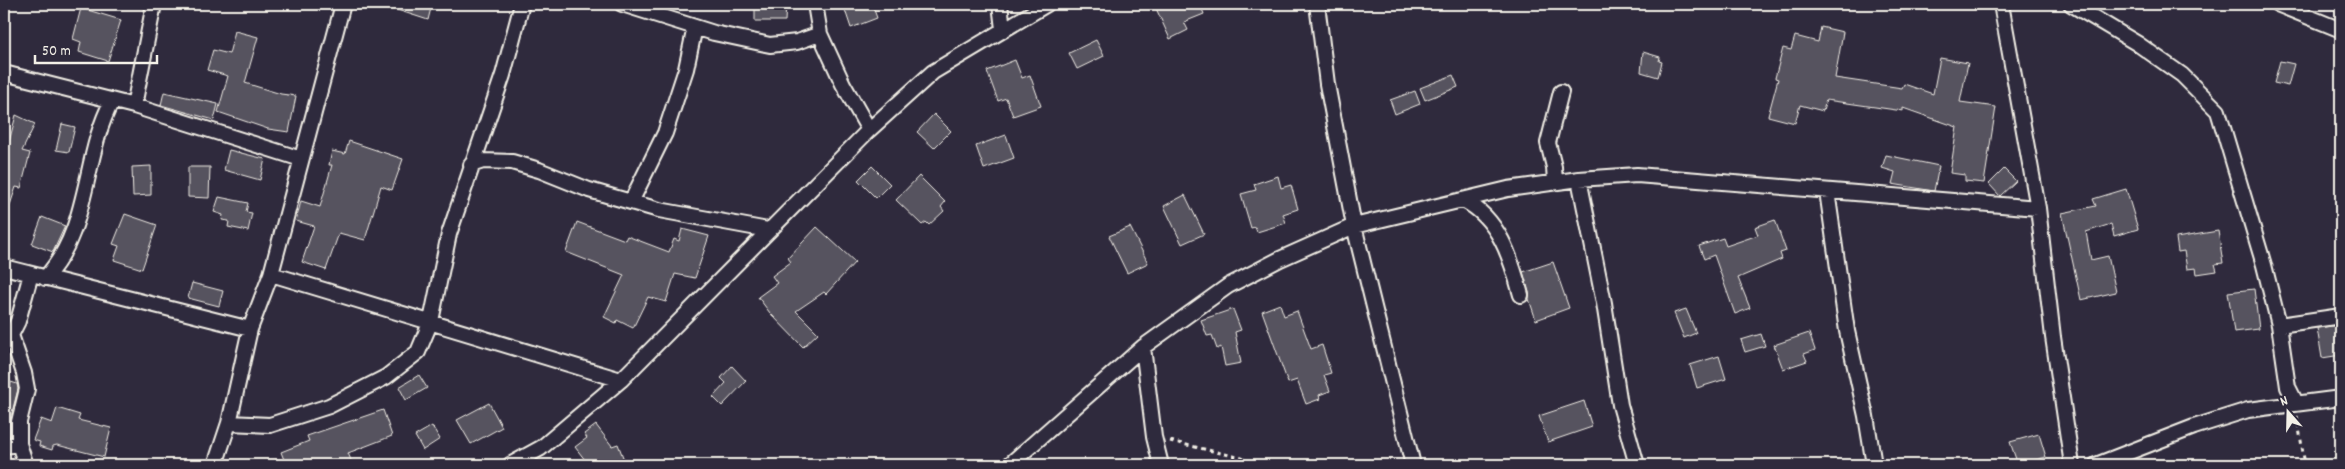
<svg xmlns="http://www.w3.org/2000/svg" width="2345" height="469" font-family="Dekko,sans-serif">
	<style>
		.building { fill: #56525f; stroke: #f4f1e8 }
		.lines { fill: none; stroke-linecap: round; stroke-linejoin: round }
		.minor-casing { stroke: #f4f1e8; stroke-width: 18 }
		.path { stroke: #f4f1e8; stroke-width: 3; stroke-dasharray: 4 4; stroke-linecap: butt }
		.minor { stroke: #2f2a3d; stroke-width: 14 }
	</style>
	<rect width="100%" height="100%" fill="#2f2a3d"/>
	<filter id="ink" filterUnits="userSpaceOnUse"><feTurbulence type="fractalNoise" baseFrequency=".02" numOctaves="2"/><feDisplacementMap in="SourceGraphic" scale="10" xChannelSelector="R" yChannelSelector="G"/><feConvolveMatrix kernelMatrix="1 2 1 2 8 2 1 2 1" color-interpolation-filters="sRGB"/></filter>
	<g filter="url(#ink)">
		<path class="building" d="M388,4h44l-4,16 -40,-13z
			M755,4h31l-1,17h-30z
			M843,4h29l5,14 -26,10z
			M1154,4h46l4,10 -20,8 4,8 -18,9z
			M81,8l40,12 -13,41 -29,-9 2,-10 -8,-3z
			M1821,27l22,5 -8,46 67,10 2,-4 29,10 7,-36 28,5 -8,39 36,5 -12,76 -19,-2v-6l-15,-2 7,-46 -54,-19v3l-77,-11 -3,11 -23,-6 -5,18 -27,-7 10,-37 -3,-1 8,-30 8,2 4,-14 23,6z
			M235,31l23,6 -13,46 36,11 15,2 -7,36 -21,-3 -50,-17 10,-36 -21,-6 6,-20 16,4z
			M1096,40l8,16 -27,13 -8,-16z
			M1643,52l17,5 -1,4 3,1 -4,15 -17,-5z
			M1015,60l7,18 8,-3 11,31 -28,10 -7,-18 -8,3 -11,-30z
			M2280,61l14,3 -6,22 -14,-3z
			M1453,75l5,12 -33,13 -5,-12z
			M1415,91l5,13 -25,10 -5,-14z
			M164,92l54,12 -4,16 -53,-15z
			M934,114l17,17 -17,17 -17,-16z
			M16,115l19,9 -13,27 8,2 -9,35 -5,-1 -10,30h-2v-56z
			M62,124l13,3 -6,25 -13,-2z
			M1006,135l8,23 -30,11 -8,-23z
			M349,141l54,18 -11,31 -11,-4 -16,54 -26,-7 -13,37 -24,-8 12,-36 -18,-5 5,-20 19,6 12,-42h-3l3,-14 13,3z
			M229,150l36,9 -5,21 -36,-10z
			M1886,155l53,11 -5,25 -42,-7 3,-12 -13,-4z
			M151,166v29l-18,1 -1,-29z
			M872,166l18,18 -14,14 -18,-18z
			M188,167h22l-1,31 -21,-1z
			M2004,169l12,12 -16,15 -11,-12z
			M919,176l26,26 -4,5 3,4 -15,14 -3,-3 -4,3 -26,-25z
			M1278,176l3,12 10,-3 7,24 -15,5 3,9 -29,9 -2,-5 -4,1 -10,-34 15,-4 -2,-6z
			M2126,189l12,40 -24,7 -3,-12 -25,8 5,28 17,-4 8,36 -35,8 -19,-87 34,-7 -3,-7z
			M1185,195l19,39 -22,10 -18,-38z
			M219,197l29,6 -2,9 6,1 -4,18 -20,-4 1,-6 -7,-1 1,-5 -9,-3z
			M125,214l32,11 -15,44 -28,-9 5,-14 -6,-2z
			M42,217l23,9 -12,26 -21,-8z
			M1775,220l11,31 -6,2 2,6 -44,19 12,30 -15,6 -21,-59 -10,4 -5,-13 24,-8 3,8 32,-11 -3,-8z
			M577,222l48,18 2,-4 42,16 5,-13 5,2 3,-12 27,7 -14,42 -20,-4 -9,28 -18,-5 -15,31 -16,-8 -1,3 -12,-6 20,-42 -58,-23z
			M817,227l38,35 -29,32 -2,-2 -28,19 22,22 -15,14 -33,-34 -12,-16 19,-14 -5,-7 19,-14 -3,-4z
			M1130,227l18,36 -21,10 -18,-37z
			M2218,231l5,32 -8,1 2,7 -20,3 -1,-6 -9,1 -3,-18 -6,1 -2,-14z
			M1553,262l16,46 -33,12 -7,-21v-6l-6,-21z
			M192,283l31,8 -4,15 -31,-8z
			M2254,289l5,40 -25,3 -6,-40z
			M1280,304l4,12 13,-5 14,38 11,-4 9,28 -7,2 6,16 -11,4 1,4 -14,5 -9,-24 -9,3 -26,-72z
			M1233,309l8,21 -6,2 6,31 -16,3 -4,-19 -4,2 -5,-14 -5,1 -6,-16z
			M1686,309l10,24 -12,5 -10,-25z
			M2339,325l2,30 -19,3 -5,-30z
			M1809,333l6,17 -11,4 3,7 -24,8 -9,-24z
			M1761,334l4,12 -20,6 -4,-12z
			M1719,356l7,23 -29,9 -7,-23z
			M732,366l14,15 -24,25 -9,-9 13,-14 -5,-5z
			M419,375l8,13 -21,12 -7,-13z
			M11,382l6,2 1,5 -8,31v16l-6,1v-22z
			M1584,401l8,26 -44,15 -9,-26z
			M489,403l13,24 -31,17 -14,-24z
			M57,408l23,7 -2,5 33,8 -7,29 -47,-12 -4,1 -1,4 -13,-4 1,-4 -7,-2 8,-21 11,4z
			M383,410l9,26 -44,17 5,12h-67l-5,-13 28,-11 -2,-5z
			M596,425l16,21 6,-2 8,21h-37l-14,-18 12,-9 -3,-4z
			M432,426l8,13 -17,11 -8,-14z
			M2039,434l7,23 -28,8 -8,-23z"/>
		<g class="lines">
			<g class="minor-casing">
				<path id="minor" d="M622,4l92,29 56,12 27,-3 23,-8
					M815,4l5,30 23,50 26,46
					M1000,4l3,25
					M1317,4l10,80 27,142 59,239
					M2001,4l37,204 15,129 19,128
					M2071,4l67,40 44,31 36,36 46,154 15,60 9,62 8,16
					M2277,4l64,26
					M4,73l130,33 167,53
					M134,106l20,-102
					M471,165l12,-4 29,1 27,8 50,20 70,20 109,20
					M1579,179l25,124 16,102 17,60
					M1555,182l-1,-15 -6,-24 13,-51
					M1827,191l20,140 19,85 8,49
					M1463,200c36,18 48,58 58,95
					M631,202l34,-69 21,-64 9,-42
					M4,267l246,62
					M271,274l350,106
					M45,278c46,-50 37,-121 67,-177
					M2279,325l62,-9
					M1143,347l11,90 7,28
					M229,423l41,2 59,-19 57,-29 32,-25 13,-31 18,-87 54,-159 19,-71
					M4,446l15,-2
					M26,465l-7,-21v-22l8,-33 -3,-16 -13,-38 7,-14 13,-47
					M215,465l14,-42 21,-94 21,-55 72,-270
					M510,465l31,-17 80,-68 248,-250 64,-58 114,-68
					M1009,465l134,-118 85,-61 52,-27 74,-33 154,-37 71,-10 58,-4 401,33
					M2096,465l98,-38 54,-17 93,-12"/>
			</g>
			<path class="path" d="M2297,416l8,49
				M1170,441l72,17 15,7"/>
			<use href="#minor" class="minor"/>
		</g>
	</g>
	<rect width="2345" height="469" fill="none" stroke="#2f2a3d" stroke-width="20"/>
	<rect x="10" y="10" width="2325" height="449" fill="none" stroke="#f4f1e8" stroke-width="2" filter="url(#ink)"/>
	<g transform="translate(2288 412) rotate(340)" stroke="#2f2a3d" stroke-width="4" paint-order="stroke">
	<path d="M0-4L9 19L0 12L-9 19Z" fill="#f4f1e8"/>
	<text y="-8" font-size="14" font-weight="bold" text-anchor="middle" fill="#f4f1e8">N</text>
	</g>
	<path d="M35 55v8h122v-8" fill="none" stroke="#f4f1e8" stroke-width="2.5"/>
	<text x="42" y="55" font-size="15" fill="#f4f1e8" stroke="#2f2a3d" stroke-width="4" paint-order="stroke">50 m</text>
</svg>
